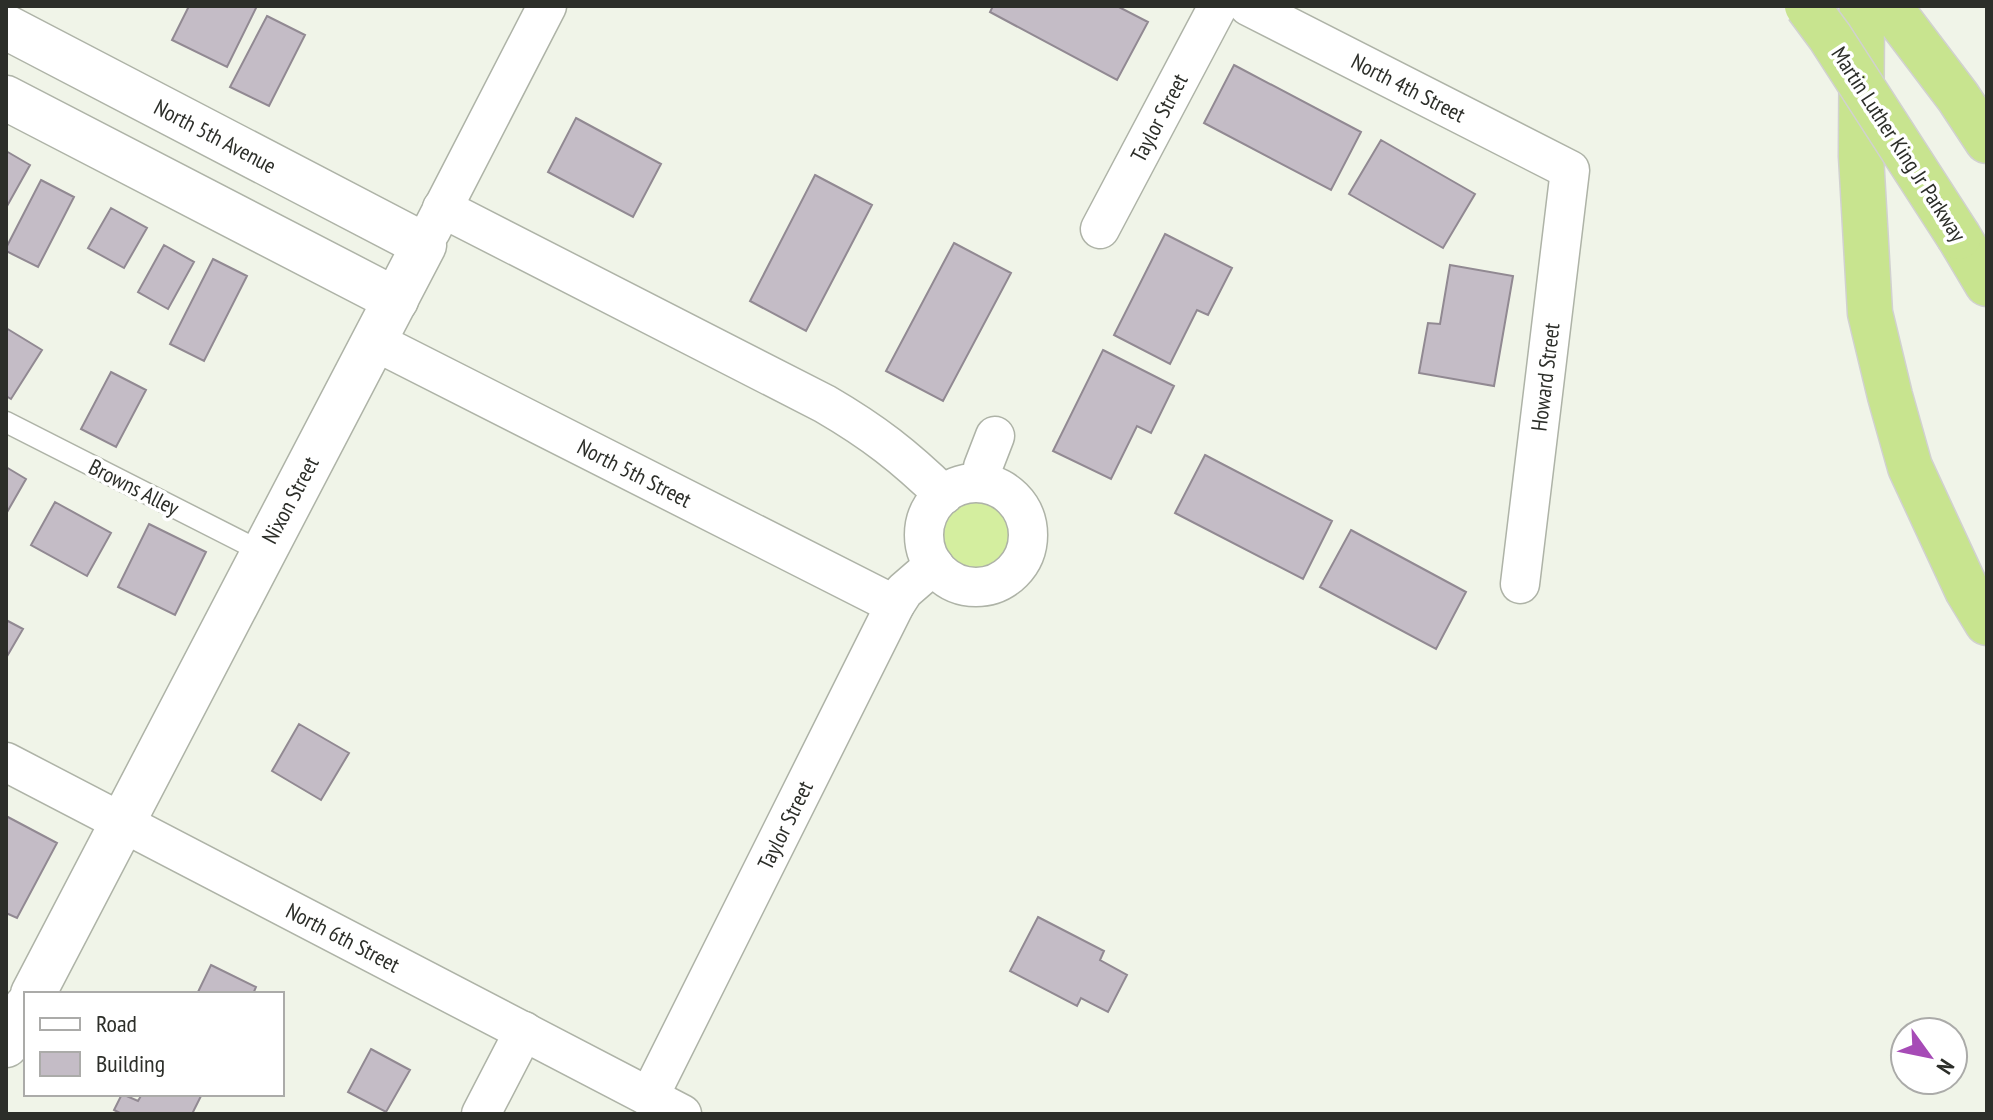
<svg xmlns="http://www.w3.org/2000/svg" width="1993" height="1120" font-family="'PT Sans Narrow',sans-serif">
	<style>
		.green { fill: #d4ee9f }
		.building { fill: #c4bcc6; stroke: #918992; stroke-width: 2 }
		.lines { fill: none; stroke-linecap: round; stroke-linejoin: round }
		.lane-casing { stroke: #aeb3a7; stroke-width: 23 }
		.street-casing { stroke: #aeb3a7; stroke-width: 41 }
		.secondary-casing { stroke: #aeb3a7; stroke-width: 47 }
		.highway-casing { stroke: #d1d1d0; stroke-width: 47 }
		.lane { stroke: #fff; stroke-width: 20 }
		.street { stroke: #fff; stroke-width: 38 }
		.secondary { stroke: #fff; stroke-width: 44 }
		.highway { stroke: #c8e48f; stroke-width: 44 }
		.highway-bridge-casing { stroke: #d1d1d0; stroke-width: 47; stroke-linecap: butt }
		.highway-bridge { stroke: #c8e48f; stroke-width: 44 }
		.labels { text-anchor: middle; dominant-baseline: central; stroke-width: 7; stroke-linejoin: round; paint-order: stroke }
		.street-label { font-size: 22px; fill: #2c2e29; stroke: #fff }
	</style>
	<rect width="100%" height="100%" fill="#f0f4e8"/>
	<path class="green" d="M942 536a34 34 0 1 1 68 0a34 34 0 1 1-68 0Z"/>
	<path class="building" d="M189,6h68l-30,61 -55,-27z
		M993,6h124l31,16 -31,58 -127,-68z
		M267,16l38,19 -36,71 -39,-19z
		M1234,65l127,67 -30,58 -127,-67z
		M576,118l85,46 -28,53 -85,-45z
		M1381,140l94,54 -32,54 -94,-54z
		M6,151l24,14 -24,43z
		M815,175l57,30 -66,126 -56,-30z
		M41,180l33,17 -36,70 -32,-16v-3z
		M111,208l36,20 -23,40 -36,-20z
		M1165,234l67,34 -24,47 -11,-5 -27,54 -56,-29z
		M954,243l57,30 -68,128 -57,-30z
		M164,245l30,17 -26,47 -30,-17z
		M213,259l34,17 -43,85 -34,-17z
		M1450,265l63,11 -19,110 -75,-13 9,-50 12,1z
		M6,328l36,22 -31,49 -5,-3z
		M1103,350l71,36 -23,47 -14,-7 -26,53 -58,-28z
		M111,372l35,18 -30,57 -35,-18z
		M1205,455l127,66 -29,58 -128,-66z
		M6,467l20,12 -20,35z
		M55,502l56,31 -24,43 -56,-31z
		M149,524l57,28 -31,63 -57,-28z
		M1351,530l115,62 -30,57 -116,-62z
		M6,620l17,9 -17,29z
		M299,724l50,29 -28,47 -49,-29z
		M6,816l51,27 -40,75 -11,-5z
		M1038,917l66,34 -4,9 27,15 -19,37 -27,-14 -4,8 -67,-35z
		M211,965l45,22 -3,7h-56z
		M371,1049l39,21 -24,42 -38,-20z
		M122,1094l16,7 4,-7h60l-10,20h-70l-8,-4z"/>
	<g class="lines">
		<g class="lane-casing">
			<path id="lane" d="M6,422l256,130"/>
		</g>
		<g class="street-casing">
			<g id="street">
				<path id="s1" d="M1248,6l322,164 -50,414"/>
				<path d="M442,208l383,196c48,28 79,52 119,91"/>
				<path id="s2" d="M1100,229l118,-223"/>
				<path d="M431,231l116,-225"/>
				<path id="s3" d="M374,341l521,264"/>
				<path d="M981,483l2,-16 12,-31"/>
				<circle cx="976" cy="535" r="52"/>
				<path id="s4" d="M6,762l676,352"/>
				<path id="s5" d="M649,1097l246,-492 9,-14 30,-26"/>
				<path d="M481,1114l43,-83"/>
			</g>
		</g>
		<g class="secondary-casing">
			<g id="secondary">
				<path id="s6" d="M6,27l418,218 -391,749"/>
				<path d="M6,98l390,202"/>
				<path d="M6,1045l20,-38"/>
			</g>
		</g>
		<g class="highway-casing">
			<path id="highway" d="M1862,6l-1,150 9,157 20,83 20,71 57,123 20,33
				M1889,6l69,91 29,44
				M1959,237l28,47"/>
		</g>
		<use href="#lane" class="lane"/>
		<use href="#street" class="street"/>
		<use href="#secondary" class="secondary"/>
		<use href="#highway" class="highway"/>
		<g class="highway-bridge-casing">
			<path id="highway-bridge" d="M1807,6l23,31 129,200"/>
		</g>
		<use href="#highway-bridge" class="highway-bridge"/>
	</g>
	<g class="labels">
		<g class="street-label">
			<text stroke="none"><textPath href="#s1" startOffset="180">North 4th Street</textPath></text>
			<text stroke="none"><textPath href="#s2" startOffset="126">Taylor Street</textPath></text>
			<text stroke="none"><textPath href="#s6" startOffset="236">North 5th Avenue</textPath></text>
			<text transform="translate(1899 144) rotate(57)">Martin Luther King Jr Parkway</text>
			<text transform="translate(1545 377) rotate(-83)">Howard Street</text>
			<text stroke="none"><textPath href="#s3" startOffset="292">North 5th Street</textPath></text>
			<text transform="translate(134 487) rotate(27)">Browns Alley</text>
			<text transform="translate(290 500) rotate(-62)">Nixon Street</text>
			<text stroke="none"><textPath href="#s5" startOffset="304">Taylor Street</textPath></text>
			<text stroke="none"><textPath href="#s4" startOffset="380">North 6th Street</textPath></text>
		</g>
	</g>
	<rect width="1993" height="1120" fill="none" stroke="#2c2e29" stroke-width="16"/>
	<rect x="24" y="992" width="260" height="104" fill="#ffffff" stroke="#ababa9" stroke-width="2"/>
	<rect x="40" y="1018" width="40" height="12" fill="#ffffff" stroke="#ababa9" stroke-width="2"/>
	<text x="96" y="1032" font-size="24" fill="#2c2e29">Road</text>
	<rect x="40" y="1052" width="40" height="24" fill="#c4bcc6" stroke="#ababa9" stroke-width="2"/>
	<text x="96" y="1072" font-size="24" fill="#2c2e29">Building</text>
	<g transform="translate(1929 1056) rotate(123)"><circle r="38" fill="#ffffff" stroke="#ababa9" stroke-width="2"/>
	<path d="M0-6L14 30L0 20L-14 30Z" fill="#a64bb6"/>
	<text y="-12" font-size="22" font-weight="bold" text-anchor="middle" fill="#2c2e29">N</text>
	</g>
</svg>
